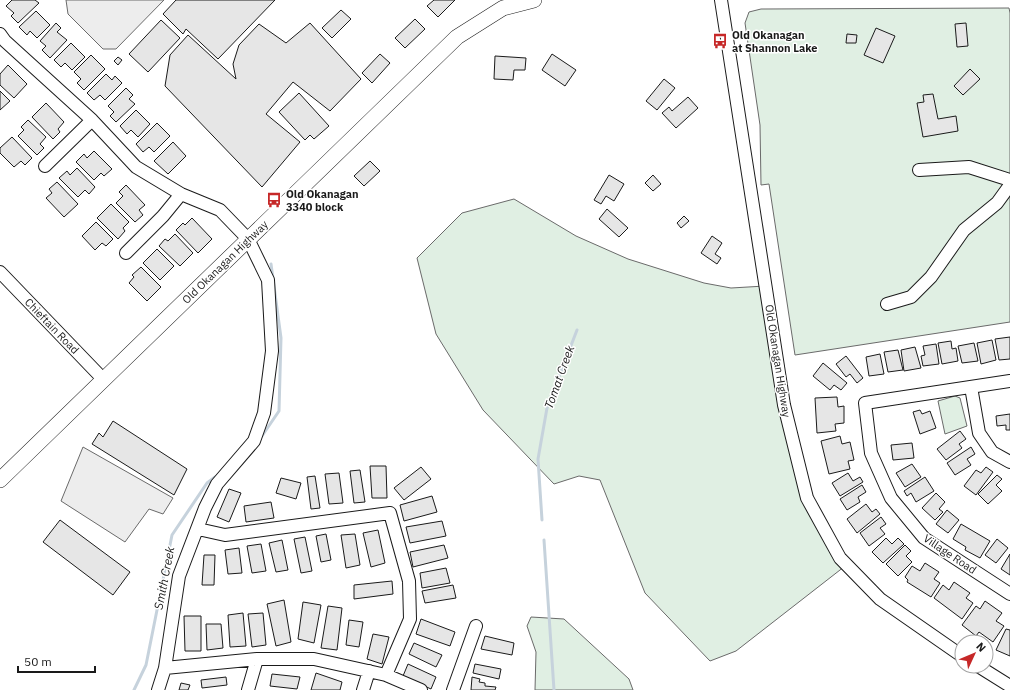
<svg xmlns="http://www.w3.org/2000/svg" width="1010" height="690" font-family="'IBM Plex Sans',sans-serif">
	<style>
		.green { fill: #e0efe3; stroke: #6a6a6a }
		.parking { fill: #ededed; stroke: #6a6a6a }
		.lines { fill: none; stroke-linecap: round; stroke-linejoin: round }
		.stream { stroke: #c6d2dc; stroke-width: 3 }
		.building { fill: #e6e6e6; stroke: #1a1a1a }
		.minor-casing { stroke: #1a1a1a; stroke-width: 14 }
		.major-casing { stroke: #1a1a1a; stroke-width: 16 }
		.minor { stroke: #fff; stroke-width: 12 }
		.major { stroke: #fff; stroke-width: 15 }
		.labels { text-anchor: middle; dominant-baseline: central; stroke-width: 3; stroke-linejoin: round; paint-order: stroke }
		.poi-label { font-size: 11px; font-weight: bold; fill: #1a1a1a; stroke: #fff; text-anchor: start }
		.street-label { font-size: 11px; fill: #1a1a1a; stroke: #fff }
		.water-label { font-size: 12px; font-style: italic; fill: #1a1a1a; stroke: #fff }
	</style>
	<rect width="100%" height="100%" fill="#fff"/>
	<path class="green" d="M1009,8l1,5v309l-215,33 -26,-171 -8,1 -1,-60 -15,-102 4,-11 12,-3z
		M514,199l62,37 52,23 76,24 27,5 34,-2 33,170 28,75 23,32 -113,88 -26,10 -65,-68 -45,-113 -21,-4 -25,8 -71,-74 -47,-76 -19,-76 45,-45z
		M955,396l5,2 7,28 -22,8 -7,-33z
		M531,617l33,2 65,60 4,11h-98l1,-38 -9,-26z"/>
	<path class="parking" d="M66,0h98l-48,49h-13l-35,-35z
		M83,447l90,51 -10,16 -14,-5 -24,33 -64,-41z"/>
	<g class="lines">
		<path class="stream" d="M262,436l17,-25 2,-73 -10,-74
			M542,520l-4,-61 9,-51 30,-78
			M544,540l10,150
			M134,690l12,-25 26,-130 35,-52 8,-6"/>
	</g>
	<path class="building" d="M12,0h23l4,3 -21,20 -7,-7 3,-3 -8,-7z
		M176,0h99l-57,59 -32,-30 -3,5 -20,-20z
		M434,0h21l-17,17 -11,-11z
		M341,10l10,9 -19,19 -10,-10z
		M36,11l14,14 -13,13 -7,-7 -3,4 -8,-8z
		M415,19l10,10 -20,19 -10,-10z
		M161,20l19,18 -32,34 -19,-18z
		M56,23l5,5 -4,4 10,8 -17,18 -8,-8 4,-4 -6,-5z
		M310,23l51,56 -31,32 -37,-29 -27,32 34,28 -38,45 -97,-101 5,-31 18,-20 48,44 -3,-15 6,-19 20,-21 27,19z
		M966,23l2,23 -11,1 -2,-23z
		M876,28l19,8 -12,27 -19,-8z
		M847,34l10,1 -1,8h-10z
		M71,43l14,14 -13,13 -7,-7 -4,4 -7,-7z
		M380,54l10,9 -18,20 -10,-10z
		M552,54l24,16 -11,16 -23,-16z
		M91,55l14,14 -21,21 -7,-7 4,-4 -7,-7z
		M495,56l31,2 -1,12h-11l-1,10 -19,-1z
		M118,57l4,3 -4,5 -4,-4z
		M8,65l19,19 -13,14 -14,-13v-11z
		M970,69l10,10 -17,16 -9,-9z
		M106,74l6,6 3,-4 7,7 -17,17 -5,-5 -6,5 -7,-7z
		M664,79l11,9 -18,22 -11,-9z
		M126,88l7,7 -4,4 6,5 -19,18 -6,-6 4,-4 -6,-6z
		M0,91l10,10 -10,9z
		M299,93l30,33 -15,13 -4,-4 -5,5 -26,-28z
		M933,94l5,25 18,-3 2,15 -35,6 -6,-34 7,-1 -1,-7z
		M688,97l10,11 -22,20 -14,-15 7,-6 3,4z
		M46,103l18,19 -6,7 2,3 -7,7 -21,-22z
		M136,110l14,14 -12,13 -7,-7 -4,4 -7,-8z
		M28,120l18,17 -6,7 4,4 -7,7 -19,-19 6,-6 -3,-3z
		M157,123l13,13 -16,16 -5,-5 -6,5 -7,-8z
		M12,137l20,21 -7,7 -4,-4 -7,6 -14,-14v-5z
		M173,142l13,14 -18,18 -14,-13z
		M94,151l18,18 -8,7 -3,-3 -7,7 -18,-18 8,-8 3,4z
		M370,161l10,10 -16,15 -10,-10z
		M77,168l18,19 -6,7 -4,-4 -7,7 -19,-19 8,-7 3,4z
		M609,175l15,9 -10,17 -8,-5 -5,8 -7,-4z
		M653,175l8,9 -8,7 -8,-8z
		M57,182l21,22 -14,13 -18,-19 6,-5 -3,-4z
		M126,185l19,20 -6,5 4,5 -8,7 -19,-19 7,-7 -4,-4z
		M111,204l18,18 -6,6 2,3 -7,8 -21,-21z
		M607,209l21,19 -9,9 -20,-18z
		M684,216l5,5 -8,7 -4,-5z
		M192,218l20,21 -14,14 -22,-23 7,-7 2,2z
		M96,222l17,17 -7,7 -4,-3 -7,7 -13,-14z
		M175,234l18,19 -13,13 -21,-20 6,-7 3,2z
		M712,236l10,7 -7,11 6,4 -4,6 -16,-11z
		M157,249l17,17 -14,14 -17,-17z
		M141,267l20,20 -14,14 -18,-18 5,-6 -2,-2z
		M1010,337v22l-11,1 -4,-21z
		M992,340l4,20 -15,4 -4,-21z
		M951,341l1,8 4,-1 2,13 -16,3 -4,-21z
		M974,343l4,18 -16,2 -4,-17z
		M936,344l3,20 -16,2 -2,-10 4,-1 -2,-9z
		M915,347l6,21 -17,3 -3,-21z
		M898,350l5,20 -15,2 -4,-20z
		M880,354l4,20 -15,2 -3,-19z
		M846,356l17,22 -6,5 -7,-9 -4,3 -10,-13z
		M823,363l24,20 -6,7 -7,-5 -4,5 -17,-14z
		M837,397l1,10 6,-1v17l-9,1 1,7 -19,2 -2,-35z
		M920,410l2,4 8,-3 6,17 -16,6 -7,-22z
		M1010,414v16h-4v-5l-9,1 -1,-10z
		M113,421l74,48 -13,26 -82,-51 7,-11 4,4z
		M960,431l6,8 -7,5 3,4 -16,12 -9,-11z
		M840,436l2,8 8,-2 4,18 -6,1 2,8 -21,5 -8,-33z
		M912,443l2,15 -21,2 -2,-15z
		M971,447l4,7 -8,5 4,6 -16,10 -8,-12z
		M912,464l9,13 -16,10 -9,-14z
		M370,466h16l1,32h-15z
		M421,467l10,12 -27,21 -10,-12z
		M986,467l7,5 -17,23 -12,-9 12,-16 5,3z
		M360,470l5,32 -11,1 -4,-32z
		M339,473l4,30 -14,1 -4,-30z
		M848,473l5,8 7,-4 3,5 -23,14 -8,-13z
		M997,475l5,4 -6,6 6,6 -14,13 -10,-10z
		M315,476l5,32 -9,1 -4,-32z
		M925,477l9,14 -18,11 -5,-9 -4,3 -3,-5z
		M281,478l20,5 -5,16 -20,-6z
		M862,485l4,7 -8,5 2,5 -13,8 -7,-11z
		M229,489l12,4 -12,29 -12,-5z
		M936,493l9,9 -6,7 4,3 -8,8 -13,-12z
		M432,496l5,16 -33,9 -4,-16z
		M271,502l3,16 -28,4 -2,-16z
		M866,504l6,8 4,-3 4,5 -23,19 -10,-14z
		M947,510l12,10 -11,13 -12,-9z
		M881,517l5,7 -6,4 5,6 -16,12 -9,-13z
		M60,520l70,52 -17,23 -70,-53z
		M442,521l4,15 -36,7 -4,-16z
		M961,524l29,17 -10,17 -15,-8 1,-3 -13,-8z
		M378,530l7,33 -14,4 -8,-34z
		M326,534l5,26 -10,2 -5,-26z
		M355,534l5,31 -14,3 -5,-33z
		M305,537l7,34 -11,2 -7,-34z
		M886,538l6,6 6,-6 6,6 -21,19 -11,-11z
		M997,539l11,9 -12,15 -11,-8z
		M282,540l6,30 -12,2 -7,-29z
		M261,544l5,27 -14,2 -5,-27z
		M444,545l4,13 -35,9 -3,-15z
		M905,545l6,6 -5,5 6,6 -14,14 -12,-12z
		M239,548l3,25 -14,1 -3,-24z
		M1010,554v21l-9,-6z
		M204,555h11l-1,30h-12z
		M925,563l14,9 -5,7 6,4 -9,14 -24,-15 1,-2 -3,-3 7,-11 8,5z
		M446,568l4,15 -28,5 -2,-15z
		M392,581l1,13 -39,5v-14z
		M954,582l16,11 -4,5 7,5 -11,16 -28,-21 9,-13 6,5z
		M453,585l3,13 -31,5 -3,-12z
		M284,600l7,42 -15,4 -9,-42z
		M985,601l17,12 -6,8 8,5 -11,16 -14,-10 -3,4 -14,-11 14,-19 4,3z
		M303,602l18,3 -7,38 -16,-4z
		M328,606l14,2 -5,42 -16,-2z
		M243,613l3,33 -16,1 -2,-32z
		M263,613l3,32 -14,2 -4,-33z
		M184,616h17v35h-16z
		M421,619l34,13 -5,14 -34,-12z
		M349,620l14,2 -4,25 -13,-2z
		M206,624h15l2,24 -16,2z
		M1006,629l4,1v26l-14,-6z
		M373,634l16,3 -7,27 -15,-5z
		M485,636l29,7 -2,12 -31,-6z
		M414,643l28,12 -6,12 -27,-13z
		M408,664l28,13 -5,12 -28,-13z
		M475,664l26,5 -2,10 -26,-6z
		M316,673l26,9 -2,8h-29z
		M272,674l28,3 -3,12 -27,-3z
		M226,677l1,8 -25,3 -1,-8z
		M472,677l8,2 -1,3 6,1v3l11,1 -1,3h-24z
		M181,683l9,2 -2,5h-9z"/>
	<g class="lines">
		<g class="minor-casing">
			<path id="minor" d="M721,0l63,405 23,93 33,60 40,41 82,57
				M0,34l5,7 87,79 44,47 45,27 39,16 28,29 20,41 4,71 -8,62 -10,28 -37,43 -12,24 -26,68 -14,92 -7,22
				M45,166l47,-46
				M919,170l50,-3 41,13
				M126,253l37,-37 18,-22
				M0,272l103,107
				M887,304l24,-7 20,-20 33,-47 33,-27 13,-18
				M1010,381l-145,22 6,50 20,45 33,40 86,56
				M971,387l8,46 13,19 18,10
				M978,666l32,20
				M165,668l92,-9h57l72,16 24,-56 -1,-38 -19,-68 -165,22 -27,-6
				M386,675l35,15
				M248,690l9,-31
				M363,690l6,-19
				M453,690l23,-64"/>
		</g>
		<g class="major-casing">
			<path id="major" d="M0,480l457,-443 46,-29 31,-8"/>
		</g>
		<use href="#minor" class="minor"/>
		<use href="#major" class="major"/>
	</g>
	<defs>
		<g id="bus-bare" transform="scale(1.2)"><path d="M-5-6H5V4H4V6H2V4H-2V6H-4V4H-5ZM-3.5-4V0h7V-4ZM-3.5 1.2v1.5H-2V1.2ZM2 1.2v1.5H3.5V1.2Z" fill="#c62828" stroke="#fff" stroke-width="2.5" paint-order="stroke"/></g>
	</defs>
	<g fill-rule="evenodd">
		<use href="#bus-bare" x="720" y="41"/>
		<use href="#bus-bare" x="274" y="200"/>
	</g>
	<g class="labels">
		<g class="poi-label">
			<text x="732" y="35">Old Okanagan<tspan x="732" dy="13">at Shannon Lake</tspan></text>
			<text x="286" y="194">Old Okanagan<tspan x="286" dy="13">3340 block</tspan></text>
		</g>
		<g class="street-label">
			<text transform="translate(225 262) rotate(-44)">Old Okanagan Highway</text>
			<text transform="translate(52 326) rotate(46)">Chieftain Road</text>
			<text transform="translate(778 361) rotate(81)">Old Okanagan Highway</text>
			<text transform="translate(950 554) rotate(34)">Village Road</text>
		</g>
		<g class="water-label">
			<text transform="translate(559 377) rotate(-70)">Tomat Creek</text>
			<text transform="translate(164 578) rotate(-79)">Smith Creek</text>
		</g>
	</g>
	<g transform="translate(974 654) rotate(46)"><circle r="19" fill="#ffffff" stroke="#a3a3a3"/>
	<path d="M0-3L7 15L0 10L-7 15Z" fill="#c62828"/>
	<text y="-6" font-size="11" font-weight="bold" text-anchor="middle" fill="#1a1a1a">N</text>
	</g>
	<path d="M18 666v6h77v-6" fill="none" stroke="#1a1a1a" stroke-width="2"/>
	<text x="24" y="666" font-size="12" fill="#1a1a1a" stroke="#ffffff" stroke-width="3" paint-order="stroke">50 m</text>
</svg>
